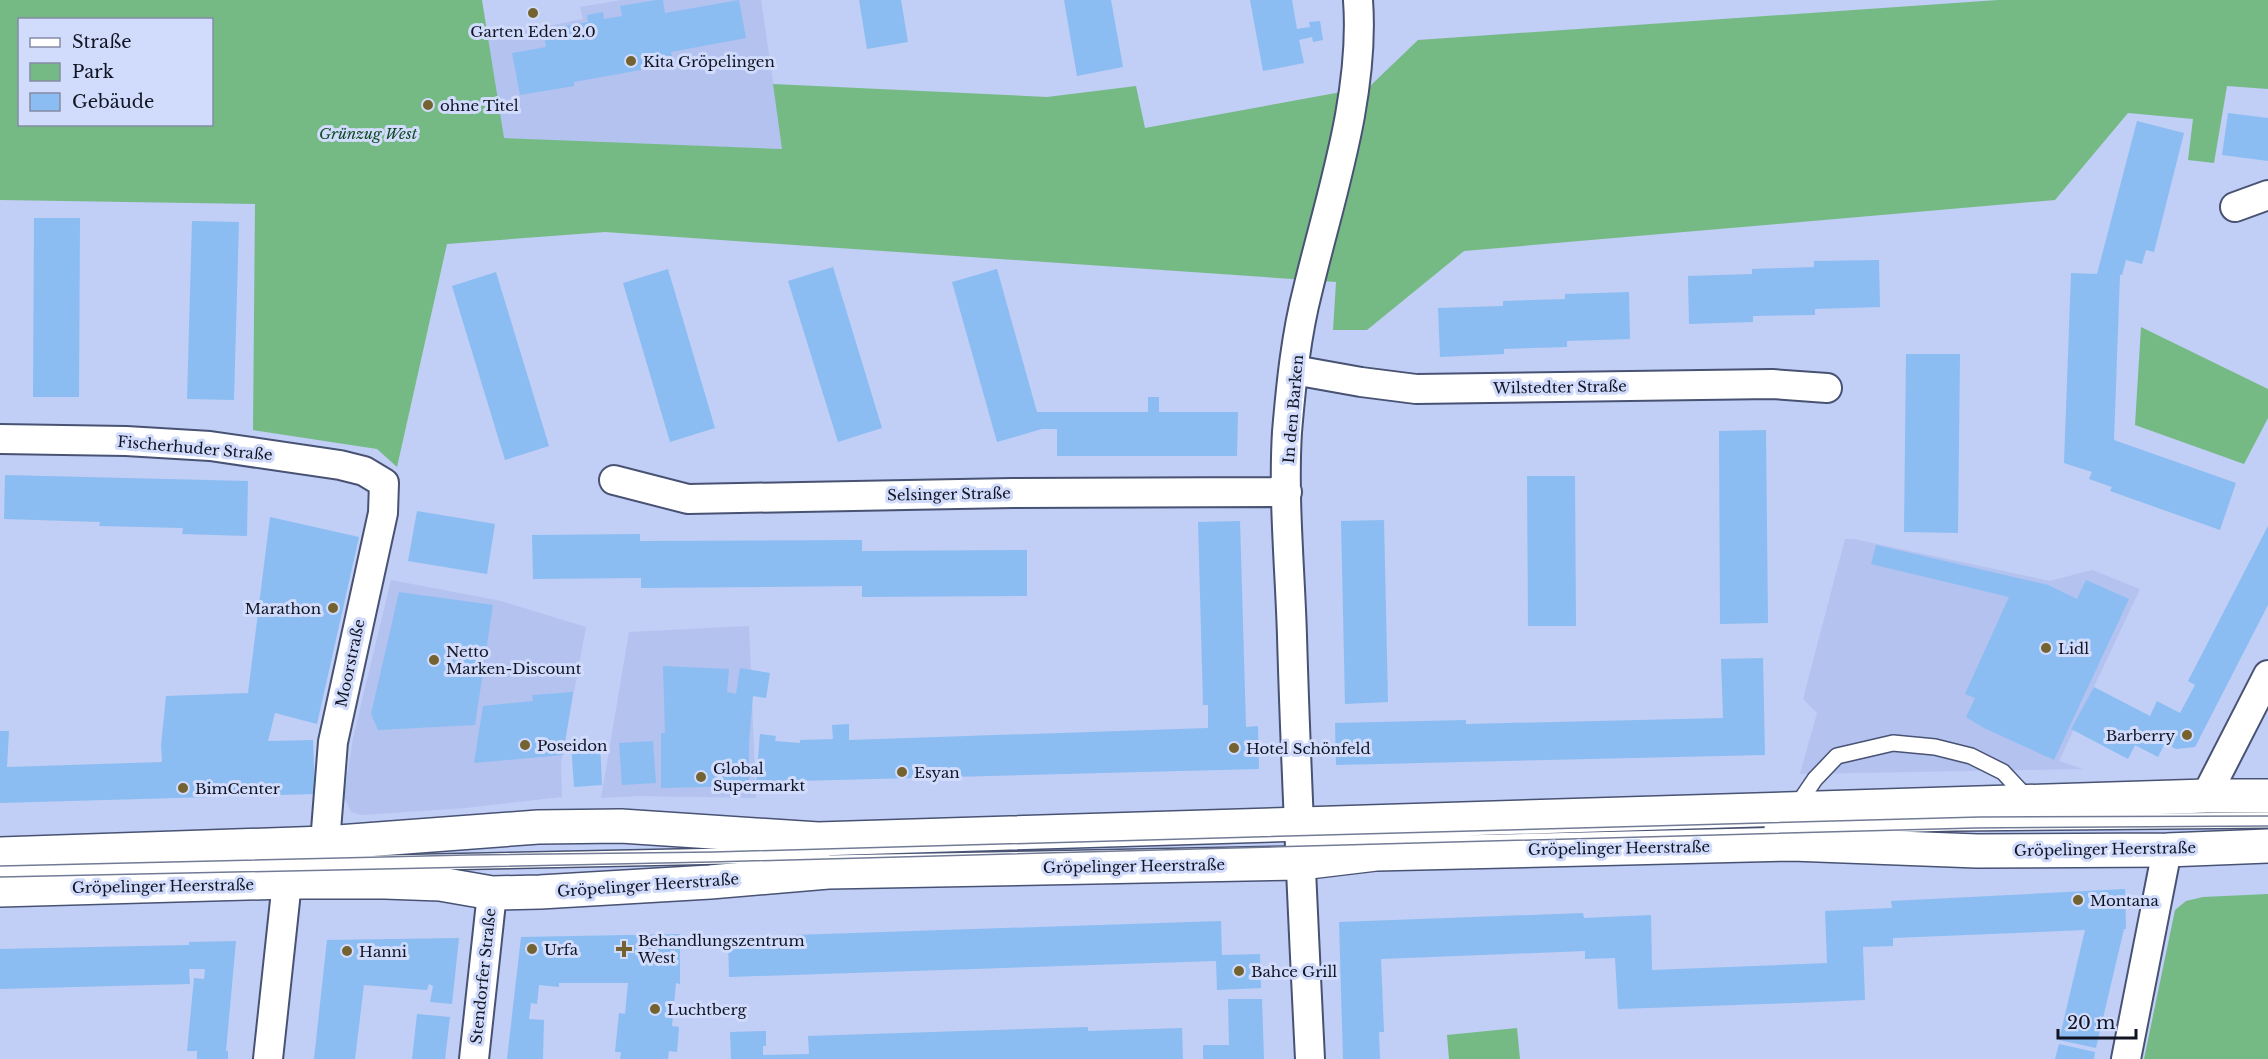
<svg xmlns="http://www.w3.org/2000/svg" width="2268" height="1059" font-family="'Libre Baskerville',serif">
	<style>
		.built { fill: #b3c2ef }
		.green { fill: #75ba85; fill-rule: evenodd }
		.building { fill: #8bbdf2 }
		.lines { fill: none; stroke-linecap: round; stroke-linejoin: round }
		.service-casing { stroke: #485273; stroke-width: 18 }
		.minor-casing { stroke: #485273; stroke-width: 32 }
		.secondary-casing { stroke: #485273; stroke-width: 36 }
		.service { stroke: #fff; stroke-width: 15 }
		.minor { stroke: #fff; stroke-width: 28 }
		.secondary { stroke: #fff; stroke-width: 33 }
		.tram { stroke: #727b96; stroke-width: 1.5 }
		.poi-dot { fill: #746331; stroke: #d1dbfb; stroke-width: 2 }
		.labels { text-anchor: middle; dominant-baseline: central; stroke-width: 6; stroke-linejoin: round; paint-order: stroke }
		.poi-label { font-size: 15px; fill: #111523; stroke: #d1dbfb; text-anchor: start }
		.park-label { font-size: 15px; font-style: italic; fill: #114b25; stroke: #d1dbfb }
		.street-label { font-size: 15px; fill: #111523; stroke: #d1dbfb }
	</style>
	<rect width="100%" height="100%" fill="#c1cef5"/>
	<path class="built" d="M622,0h139l22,149 -280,-10 -15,-101 95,-19 -3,-12z
		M1845,539h9l196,42 42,-11 48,19 -81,172 24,8 -283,5 17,-61 -14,-14z
		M391,580l110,21 85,26 -25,135 1,35 -97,11 -104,7 -10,-3 -7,-15 9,-59z
		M749,626l7,172 -118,-2 -37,2 28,-166z"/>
	<path class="green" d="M0,0h482l22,138 278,11 -9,-65 274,13 89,-11 9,42 224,-41 49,-47 580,-40h270v89l-41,-3 -13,77 -26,-3 5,-41 -65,-6 -73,87 -591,51 -97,79h-34l3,-48 -731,-50 -158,12 -50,223 -20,-18 -124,-19 2,-226 -255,-4zM20,20h192v104h-192z
		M2141,327l127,62v29l-24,46 -109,-39z
		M2268,894v165h-124l31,-149 11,-9 17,-4z
		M1517,1028l3,31h-71l-2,-24z"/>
	<path class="building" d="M656,0h7l2,13 74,-13 7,38 -75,14 3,12 -100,18v4l-54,9 -8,-42 34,-6 -3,-17 45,-8 -1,-7 16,-3 1,7 18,-3 -2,-10z
		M859,0h42l7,42 -41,7z
		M1064,0h47l12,67 -46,9z
		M1250,0h42l5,29 13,-2 -1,-5 11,-1 3,19 -10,2 -1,-5 -13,3 5,23 -41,8z
		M2228,113l40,5v43l-46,-6z
		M2137,121l47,12 -30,119 -8,-2 -4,14 -16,-4 -4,15h-2l-6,165 122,43 -16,47 -110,-39 2,-4 -23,-8 3,-7 -28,-9 7,-190 26,1z
		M34,218h46l-1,179h-46z
		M192,221l47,1 -5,178 -47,-1z
		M1879,260l1,47 -65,2v6l-62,1v6l-64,2 -1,-48 64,-2v-5l62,-2v-6z
		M833,267l49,161 -44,14 -50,-161z
		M668,269l47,159 -45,14 -47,-159z
		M997,269l40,143h111v-15h11v15h79l-1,44h-180v-27h-15l-45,13 -45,-160z
		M496,272l53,174 -44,14 -53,-174z
		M1629,292l1,47 -63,2v6l-63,2v5l-64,3 -2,-49 65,-2v-5l62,-2v-5z
		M1906,354h54l-2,179 -54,-1z
		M1766,430l2,193 -48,1 -1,-193z
		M5,475l243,6 -1,55 -65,-2 1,-6 -84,-2 1,-4 -96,-3z
		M1527,476h48l1,150h-48z
		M417,511l78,13 -8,50 -79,-13z
		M270,517l89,20 -42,187 -42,-11 -7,28 45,-1 2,54 -315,9v-72h9l-2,36 155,-5 -1,-17 5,-49 82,-3z
		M1384,520l4,182 -43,2 -4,-183z
		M1240,521l6,206 12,-1 1,43 -462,12 -1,6 -40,-3 4,-50 16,2 -1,5 25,2v-3l33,-1 -1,-14 17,-1v16l359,-12v-23h-5l-5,-183z
		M2268,526v79l-73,142 -19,2 -11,-6 -7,14 -23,-12 -7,14 -57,-30 23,-42 56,29 7,-15 23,12 15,-28 -7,-4z
		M640,534v7l222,-1v11l165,-1v46l-165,1v-11l-221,2v-10l-108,1 -1,-44z
		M1876,545l172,40 29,14 9,-19 43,19 -75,161 -70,-32 -18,-11 9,-19 -10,-4 44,-97 -138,-33z
		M399,592l94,13 -18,120 -97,5 -7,-16z
		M1763,658l2,97 -429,10 -1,-42 131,-3v4l257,-6 -2,-59z
		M663,666l66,3 -2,23 9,2 4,-26 30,5 -4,25 -13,-2 -4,46v44l-88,2v-55h4z
		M573,692l-10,63 -89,8 9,-57 50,-5 -1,-6z
		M600,741l2,44 -28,2 -3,-45z
		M653,741l3,42 -34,2 -3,-42z
		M2125,889l1,40h-2l-28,119 -37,-8 26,-110 -192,8v8l-30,1 2,53 -69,3 -178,6 -3,-51 -30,1v-8l-204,8 3,73h-5l1,27h-37l-4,-137 244,-9 1,5 67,-3 1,55 175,-7 -2,-52 67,-3 -1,-7z
		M1221,921l1,34 38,-1 1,34 -44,2 -1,-29 -487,16 -1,-40z
		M680,934v50l-4,-1 -4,43 7,1 -2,25 -8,-1 -1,8h-48l1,-7h-6l4,-39 6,1 3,-31h-69v4l-20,-2 -2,19 -6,-1 -2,16 15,1 -1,39h-36l14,-122z
		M459,938l-7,66 -22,-2 3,-16 -4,-2 -2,6 -63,-5 -9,74h-41l13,-119z
		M236,941l-10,110h2v8h-31v-8h-10l7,-73 10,1 1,-10h-16l1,15 -190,5v-40l189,-4v-3z
		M1228,999h34l2,60h-61v-14h26z
		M417,1014l33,3 -5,42h-33z
		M1088,1027v4l94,-3 1,31h-452l-1,-27 36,-1v15h-3v9l46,-1 -1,-18z
		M2059,1044l36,8 -1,7h-39z"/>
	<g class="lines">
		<g class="service-casing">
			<path id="service" d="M1796,807l19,-28 22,-23 56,-13 42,4 36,9 32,16 26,28
				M1772,828l182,-5 314,-3
				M1296,841l87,-2
				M0,871l822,-17"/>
		</g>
		<g class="minor-casing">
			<path id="minor" d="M2235,207l33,-12
				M1294,370l67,12 55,7 356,-5 55,4
				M0,439l126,2 84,5 130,19 24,6 20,12 -1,30 -50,229 -8,101
				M614,480l74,19 324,-6 275,-1
				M2206,796l62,-121
				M268,1059l19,-177
				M474,1059l18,-166
				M1310,1059c-7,-141 -14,-282 -18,-423 -2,-67 -9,-137 -5,-204 4,-47 9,-97 21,-143 22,-92 57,-193 50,-289
				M2126,1059l41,-209"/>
		</g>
		<g class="secondary-casing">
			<path id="secondary" d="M0,854l325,-11 213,-16 83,-1 197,13 1388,-43h62
				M0,890l287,-8h98l55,2 52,9 48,-1 170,-10 118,-10 473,-9 75,-9 416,-10 185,7 190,-1 101,-4"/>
		</g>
		<use href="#service" class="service"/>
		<use href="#minor" class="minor"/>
		<use href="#secondary" class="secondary"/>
		<path class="tram" d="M0,866l467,-11 247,-3 1265,-35 289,-1
			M0,877l711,-15 1264,-34 293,-2"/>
	</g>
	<g class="poi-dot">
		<circle cx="533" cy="13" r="6"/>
		<circle cx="631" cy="61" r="6"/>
		<circle cx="428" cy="105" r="6"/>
		<circle cx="333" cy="608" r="6"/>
		<circle cx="2046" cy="648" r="6"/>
		<circle cx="434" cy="660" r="6"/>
		<circle cx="2187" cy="735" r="6"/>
		<circle cx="525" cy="745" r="6"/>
		<circle cx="1234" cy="748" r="6"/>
		<circle cx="902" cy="772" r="6"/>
		<circle cx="701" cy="777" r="6"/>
		<circle cx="183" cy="788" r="6"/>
		<circle cx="2078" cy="900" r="6"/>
		<circle cx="532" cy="949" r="6"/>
		<path d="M621 940h6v6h6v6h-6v6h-6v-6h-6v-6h6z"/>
		<circle cx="347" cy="951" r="6"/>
		<circle cx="1239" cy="971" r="6"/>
		<circle cx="655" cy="1009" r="6"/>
	</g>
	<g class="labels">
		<g class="poi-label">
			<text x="533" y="31" text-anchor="middle">Garten Eden 2.0</text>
			<text x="643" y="61">Kita Gröpelingen</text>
			<text x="440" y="105">ohne Titel</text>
			<text x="321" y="608" text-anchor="end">Marathon</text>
			<text x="2058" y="648">Lidl</text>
			<text x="446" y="651">Netto<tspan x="446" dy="17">Marken-Discount</tspan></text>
			<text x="2175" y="735" text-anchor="end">Barberry</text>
			<text x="537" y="745">Poseidon</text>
			<text x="1246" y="748">Hotel Schönfeld</text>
			<text x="713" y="768">Global<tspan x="713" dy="17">Supermarkt</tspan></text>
			<text x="914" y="772">Esyan</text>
			<text x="195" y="788">BimCenter</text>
			<text x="2090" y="900">Montana</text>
			<text x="638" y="940">Behandlungszentrum<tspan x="638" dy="17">West</tspan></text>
			<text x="544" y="949">Urfa</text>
			<text x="359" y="951">Hanni</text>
			<text x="1251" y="971">Bahce Grill</text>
			<text x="667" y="1009">Luchtberg</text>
		</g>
		<g class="park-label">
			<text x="368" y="133">Grünzug West</text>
		</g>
		<g class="street-label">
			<text transform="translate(1560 387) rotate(-1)">Wilstedter Straße</text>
			<text transform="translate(1293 409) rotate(-85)">In den Barken</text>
			<text transform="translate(195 448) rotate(5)">Fischerhuder Straße</text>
			<text transform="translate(949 494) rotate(-1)">Selsinger Straße</text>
			<text transform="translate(350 663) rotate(-78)">Moorstraße</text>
			<text transform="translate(1619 848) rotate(-1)">Gröpelinger Heerstraße</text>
			<text transform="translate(2105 849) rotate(-1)">Gröpelinger Heerstraße</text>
			<text transform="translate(1134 866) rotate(-1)">Gröpelinger Heerstraße</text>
			<text transform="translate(648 885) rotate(-4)">Gröpelinger Heerstraße</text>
			<text transform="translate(163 886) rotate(-1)">Gröpelinger Heerstraße</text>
			<text transform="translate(483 976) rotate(-84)">Stendorfer Straße</text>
		</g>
	</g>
	<rect x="18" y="18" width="195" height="108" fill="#d1dbfb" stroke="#848ca5" stroke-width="1.5"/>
	<rect x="30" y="38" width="30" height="9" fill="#ffffff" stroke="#848ca5" stroke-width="1.5"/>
	<text x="72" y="48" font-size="18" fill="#111523">Straße</text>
	<rect x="30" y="63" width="30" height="18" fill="#75ba85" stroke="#848ca5" stroke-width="1.5"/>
	<text x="72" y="78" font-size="18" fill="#111523">Park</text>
	<rect x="30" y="93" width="30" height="18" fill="#8bbdf2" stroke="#848ca5" stroke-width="1.5"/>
	<text x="72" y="108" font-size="18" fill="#111523">Gebäude</text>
	<path d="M2058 1029v9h78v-9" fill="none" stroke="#111523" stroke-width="3"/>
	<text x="2067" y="1029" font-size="18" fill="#111523" stroke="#d1dbfb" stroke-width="4.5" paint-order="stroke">20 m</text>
</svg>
